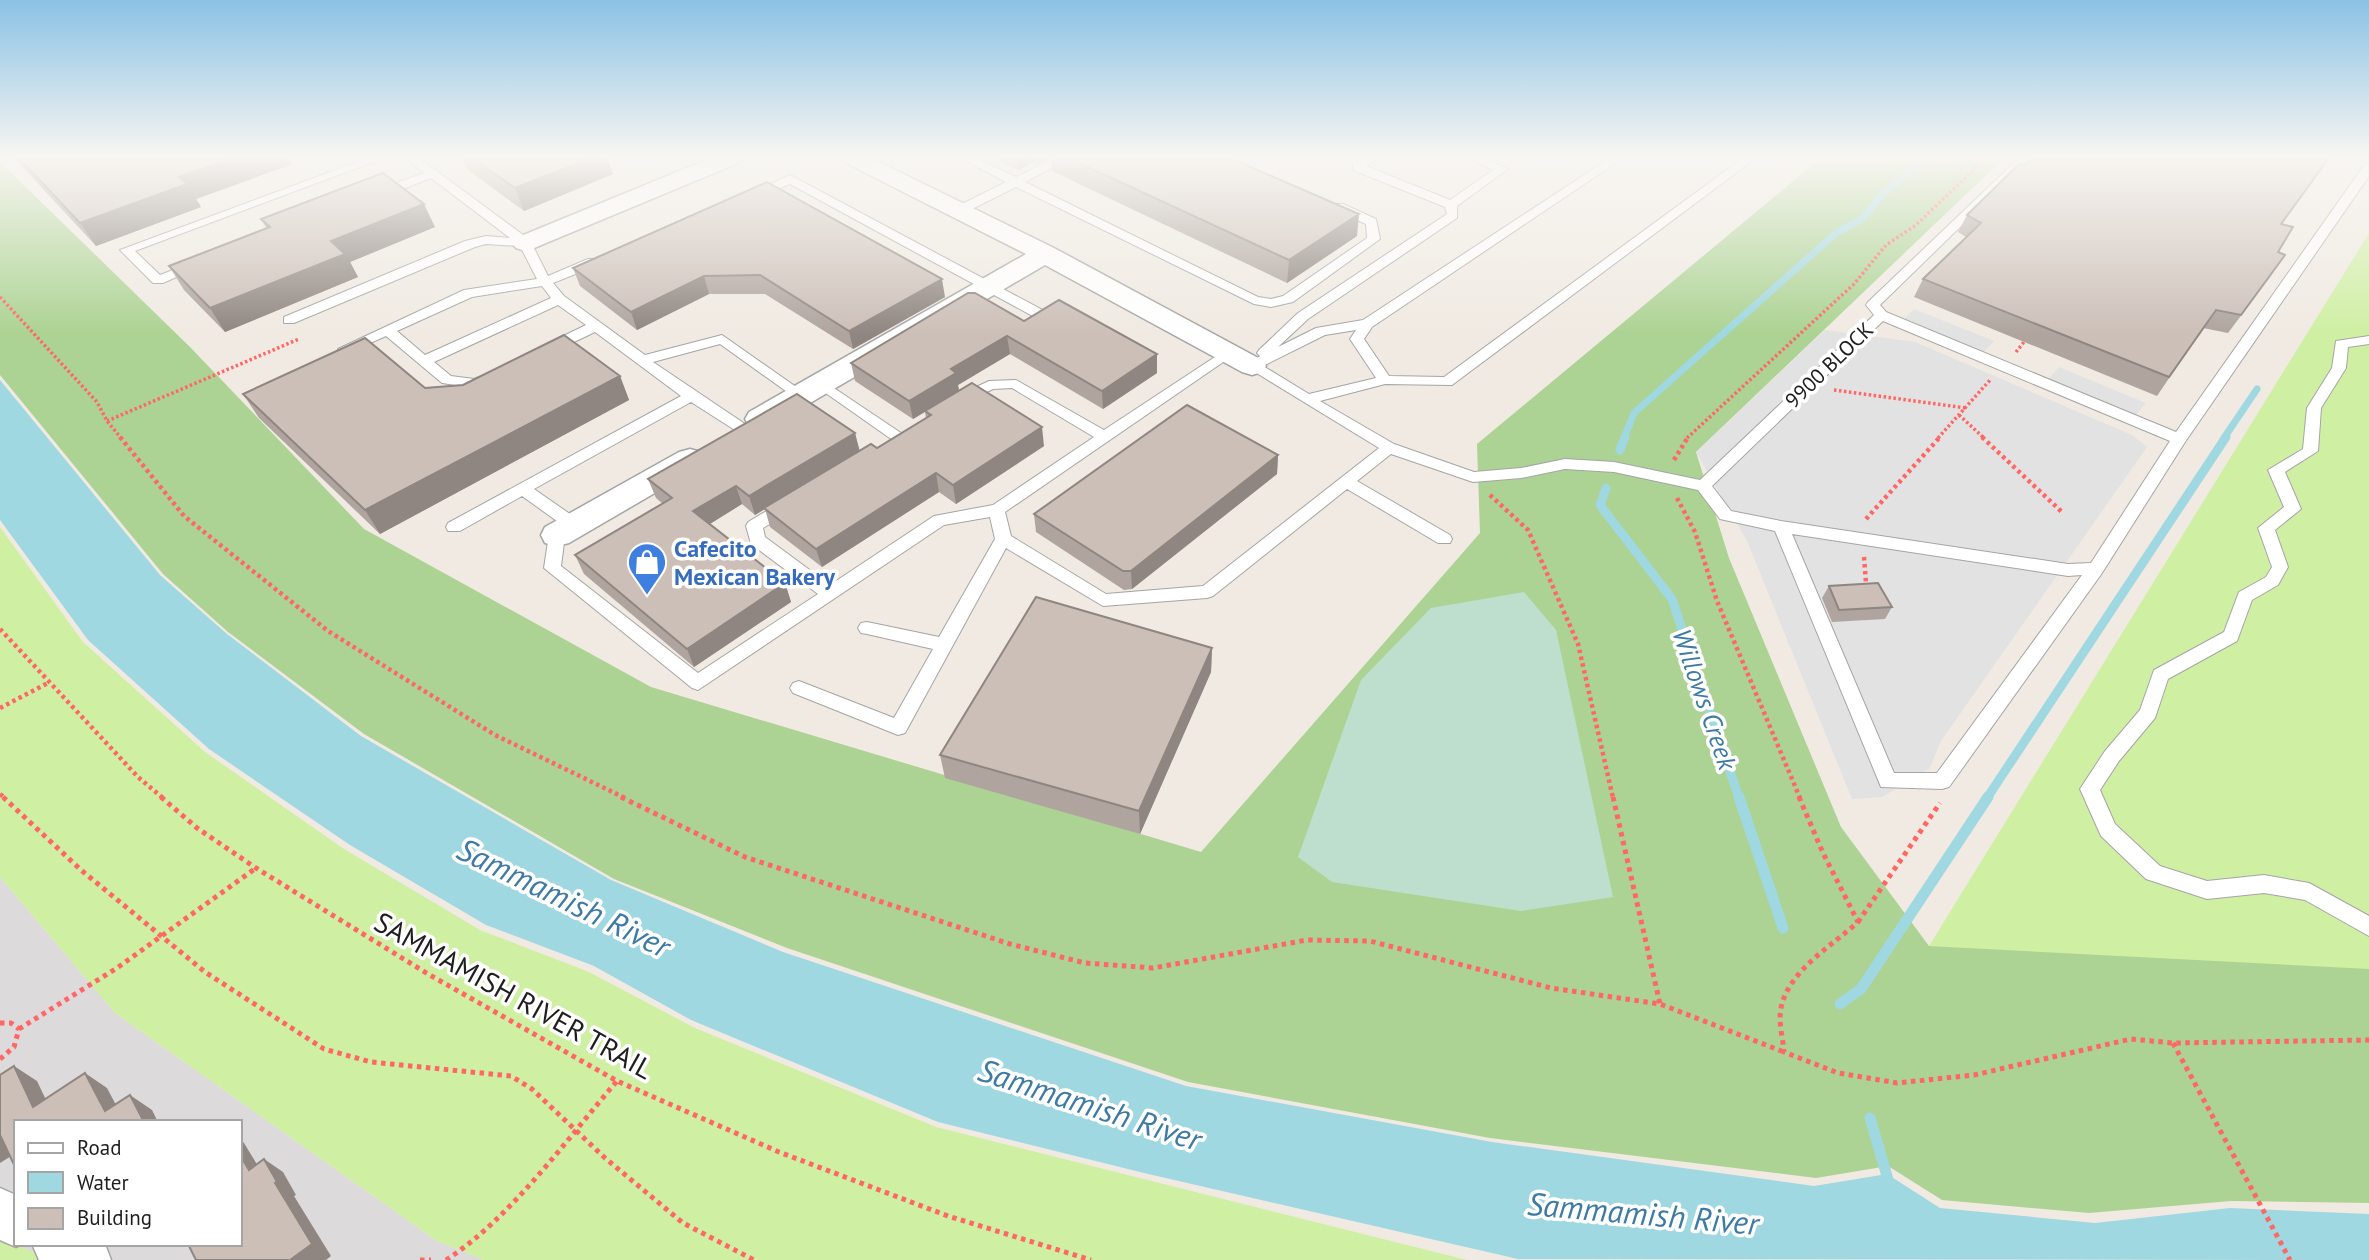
<svg xmlns="http://www.w3.org/2000/svg" width="2369" height="1260" font-family="'PT Sans',sans-serif">
	<style>
		.residential { fill: #dcdada; fill-rule: evenodd }
		.grass { fill: #cfefa3 }
		.forest { fill: #acd393 }
		.wetland { fill: #bedfcd }
		.parking { fill: #e2e2e2 }
		.water { fill: #9fd8e1 }
		.lines { fill: none; stroke-linecap: round; stroke-linejoin: round }
		.stream-far2 { stroke: #9fd8e1; stroke-width: 7 }
		.stream-far1 { stroke: #9fd8e1; stroke-width: 9 }
		.stream { stroke: #9fd8e1; stroke-width: 11 }
		.lane-casing { stroke: #a5a5a5; stroke-width: 2 }
		.street-casing { stroke: #a5a5a5; stroke-width: 3 }
		.path-far2 { stroke: #ff6664; stroke-width: 3.5; stroke-dasharray: 2.5 2.5; stroke-linecap: butt }
		.path-far1 { stroke: #ff6664; stroke-width: 4.5; stroke-dasharray: 3.5 3.5; stroke-linecap: butt }
		.path { stroke: #ff6664; stroke-width: 5; stroke-dasharray: 4.5 4.5; stroke-linecap: butt }
		.lane { fill: #fff; fill-rule: evenodd }
		.street { fill: #fff; fill-rule: evenodd }
		.wall { fill: #afa49e }
		.shaded-wall { fill: #8f8681 }
		.building { fill: #ccbfb8; stroke: #8f8681; stroke-width: 2 }
		.labels { text-anchor: middle; dominant-baseline: central; stroke-width: 7; stroke-linejoin: round; paint-order: stroke }
		.far-street-label { font-size: 21px; fill: #1e1e1e; stroke: #fff }
		.shop-label { font-size: 24px; font-weight: bold; fill: #366cbe; stroke: #fff; text-anchor: start }
		.water-label { font-size: 26px; font-style: italic; fill: #3d7aa6; stroke: #fff }
		.near-street-label { font-size: 28px; fill: #1e1e1e; stroke: #fff }
		.near-water-label { font-size: 32px; font-style: italic; fill: #3d7aa6; stroke: #fff }
	</style>
	<rect width="100%" height="100%" fill="#f0eae2"/>
	<path class="residential" d="M0,877l115,136 322,228 47,19h-484zM16,1122h224v122h-224z"/>
	<path class="grass" d="M2369,233v739l-440,-26z
		M0,527l83,115 122,110 139,97 136,81 109,42 106,56 241,99 531,133h-983l-47,-19 -322,-228 -115,-136z
		M0,1235l47,25h-47z"/>
	<path class="forest" d="M1821,158h183l-308,294 33,106 112,269 88,119 440,23v234l-138,-2 -142,12 -147,-13 -54,-34 -72,12 -326,-40 -302,-56 -401,-134 -173,-69 -250,-145 -136,-102 -65,-58 -163,-199v-213l190,185 174,182 287,158 550,165 279,-319 -3,-89z"/>
	<path class="wetland" d="M1524,592l32,38 57,267 -92,14 -189,-29 -34,-25 63,-177 70,-72z"/>
	<path class="parking" d="M1914,309l80,32 -14,15 -80,-33z
		M1825,330l90,12 217,93 15,12 -206,294 -12,28 -47,28 -30,2 -105,-258 -51,-89z
		M2059,367l87,36 -14,17 -87,-37z"/>
	<path class="water" d="M0,380l160,195 67,59 134,102 250,144 172,72 403,134 306,56 322,44 73,-12 53,34 155,15 135,-15 139,6v46l-851,-1 -374,-86 -206,-51 -247,-102 -97,-54 -108,-41 -136,-80 -141,-96 -121,-109 -88,-120z"/>
	<g class="lines">
		<path class="stream-far2" d="M1624,438l10,-25 201,-179 27,-15 20,-24 43,-37
			M2224,438l33,-49"/>
		<path class="stream-far1" d="M1620,450l5,-13
			M1606,488l-6,17 72,94 67,199
			M1987,798l239,-361"/>
		<path class="stream" d="M1739,797l44,131
			M1840,1004l21,-15 127,-192
			M1870,1118l19,65"/>
		<g class="lane-casing">
			<path id="lane" d="M368,158h16l-249,93 25,24 36,-14 7,4 -40,18h-10l-33,-33z
				M406,158h13l111,82 18,36 40,-17h10v6l-45,18 11,13 81,59 77,-20 87,61 -7,5 -5,-2 -77,-55 -67,18 95,64 3,3 -3,3h-10l-47,-30 -157,87 46,32 2,4 -2,4h-12l-46,-33 -62,35h-12l-2,-4 2,-4 233,-127 -86,-64 -40,19h-10v-6l41,-20 -28,-20 -124,57 17,14 23,3 16,-6 7,4 -21,11 -34,-5 -56,-47 -36,16 -5,1 -7,-4 126,-59 73,-11 -17,-33 -34,-2 -11,3 -181,76h-10v-6l181,-76 21,-5 24,2 -79,-60 -49,19h-8v-6l50,-18zM542,286l9,12 -126,57 -28,-24 75,-34z
				M961,158h14l41,19 40,-19h14l-45,24 233,115 13,2 12,-3 84,-58 -1,-14 -31,-14v-6h8l33,15 4,20 -87,63 -22,5 -17,-3 -238,-117 -54,27h-8v-6l52,-26z
				M1364,158h14l-12,8 84,34 43,-30 -25,-12h15l25,11 -51,37v12l-149,101 -30,28 38,-19 47,-8 247,-162h13l-251,169 -8,12 25,37 55,1 299,-219h13l-304,227 -67,-1 -65,17 74,43 80,28 47,-4 44,-9 49,3 86,18 174,-165 -8,-10 2,-3 151,-144h12l-151,147 6,7 290,120 189,-268 4,-1v13l-184,266 -83,131 -153,214 -7,2 -61,-2 -106,-256 -55,-12 -22,-29 -84,-18 -49,-3 -44,9 -48,4 -82,-28 -34,27 93,54 2,4 -2,4h-12l-91,-54 -134,107 -6,2 -104,8 -97,-58 -101,185 -7,2 -105,-42 -3,-5 3,-5 6,-2 95,37 39,-69 -66,-15 -6,-1 -3,-5 3,-5 6,-1 72,15 56,-98 -5,-22 -46,8 -246,165 -6,-2 -148,-120 5,-33 2,-4h12l2,4 -4,31 137,107 120,-79 -67,-50 -5,-18 2,-4 32,-19h12l2,4 -2,4 -29,17 2,9 65,48 104,-69 59,-11 101,-68 -82,-49 -19,1 -31,15 -7,-5 2,-3 32,-15 27,-1 88,50 123,-81 7,4 -2,3 -227,156 6,24 95,58 97,-8 176,-138 -134,-82 15,-10 -3,-3 2,-3 39,-37 149,-99 -2,-7 -92,-37v-6zM1883,321l287,120 -79,122 -23,1 -287,-43 -50,-10 -19,-25zM1356,330l-6,9 26,39 -67,16 -46,-28 62,-31zM1792,534l276,42 14,-1 -145,198h-43z
				M790,175l260,139 2,3 -7,4 -5,-1 -250,-136 -31,13 -10,-3z
				M2369,336v8l-21,3 -2,21 -25,40 -3,43 -33,21 16,37 -26,21 13,37 -10,18 -26,15 -15,41 -69,38 -13,39 -36,43 -19,29 15,34 45,42 47,15 57,-6 45,8 60,33v20l-64,-36 -41,-7 -57,6 -61,-20 -45,-43 -21,-47 25,-38 35,-41 14,-40 70,-38 15,-40 27,-15 6,-10 -14,-39 26,-21 -16,-37 35,-21 4,-41 25,-40 4,-27z
				M822,380l82,55 3,3 -3,3h-10l-77,-54 -2,-3 2,-3z"/>
		</g>
		<g class="street-casing">
			<path id="street" d="M711,158h31l-4,5 -204,85 -9,3 -9,-3 -4,-5 4,-5z
				M843,158h28l183,90 208,112 4,6 -4,6 -10,3 -10,-3 -197,-107 -274,161 -11,3 -11,-3 -4,-7 4,-7 277,-158 -180,-91z
				M690,449l11,3 4,7 -4,7 -132,77 -12,3 -12,-3 -4,-8 4,-8 134,-75z
				M0,1188l16,7v49h6l-6,3 -16,-7z
				M32,1244h73l6,16h-72z"/>
		</g>
		<path class="path-far2" d="M0,297l97,105 10,19 14,17
			M2016,352l8,-10
			M1834,390l132,18
			M1959,415l25,23
			M107,421l192,-82
			M1687,438l167,-154 32,-39 30,-20 70,-67
			M1938,438l53,-59"/>
		<path class="path-far1" d="M120,437l64,79 144,115 167,104 130,63
			M1982,437l81,76
			M1674,460l14,-23
			M1490,495l38,35 50,114 35,154
			M1677,498l18,34 22,69 83,197
			M1866,519l74,-82
			M1864,557l2,26
			M0,629l138,148 25,21
			M0,708l48,-25
			M0,794l5,4"/>
		<path class="path" d="M3,797l78,73 124,102 119,77 47,13 140,14 21,13 73,69 78,65 71,37
			M161,797l36,31 59,40 172,106 189,107 162,71 169,64 143,44
			M621,797l124,60 265,87 75,19 68,5 154,-28 63,1 181,47 109,16 124,48
			M1613,797l47,207
			M1799,797l24,56 35,69c-25,23 -70,49 -77,86 -3,14 2,30 3,44l54,21 59,10 77,-8 157,-36 42,4 196,-3
			M1858,922l82,-119
			M0,1023h11l8,6
			M19,1029l98,-61 139,-100
			M2173,1043l117,217
			M0,1059l14,-12 5,-18
			M420,1260h11
			M446,1260c64,-41 121,-121 171,-179"/>
		<use href="#lane" class="lane"/>
		<use href="#street" class="street"/>
	</g>
	<path class="wall" d="M14,158h275l3,6 -96,35 5,8 -105,39z
		M462,158h145l6,16 -89,37 -56,-41z
		M994,158h236l127,78 -70,47 -235,-112 -1,-13 -14,6 -4,-2 -14,8z
		M2330,158l-48,66 -4,28 -5,21 -45,60 -25,-5 -46,68 -243,-99 9,-18 43,-42 -8,-5 9,-17 57,-50z
		M767,182l178,115 -92,52 -88,-55h-56l-72,36 -57,-44 -7,-18z
		M261,219l174,8 -85,35 8,15 -133,55 -41,-42 -15,-24 98,-37z
		M1024,321l133,52 -54,36 -93,-55 -52,31 1,6 85,55 -88,58 -17,-12 -117,75 -52,-40 -5,-18 -10,6 -13,-11 -32,20 75,59 6,19 -97,65 -110,-93 -9,-19 88,-51 -7,-6 -8,-19 207,-46 4,18 18,-3 49,-30 -1,-6 -12,7 -58,-38 -4,-18z
		M620,376l9,24 -249,134 -121,-116 -16,-24 182,-6z
		M1278,455l-1,19 -145,115 -8,1 -88,-58 -2,-18z
		M1829,586l63,21 -7,12 -53,3 -10,-24z
		M1212,648l-1,24 -71,162 -195,-56 -5,-23z"/>
	<path class="shaded-wall" d="M234,158h55l3,6 -96,35 5,8 -105,39 -16,-23 99,-46z
		M591,158h16l6,16 -89,37 -9,-23z
		M1018,158h15v4l-14,8z
		M1037,158h14l-14,6z
		M424,204l11,23 -85,35 8,15 -133,55 -15,-24 121,-67z
		M1359,214l-2,22 -70,47 2,-23z
		M704,276l5,18 -72,36 -6,-18z
		M942,279l3,18 -92,52 -4,-18z
		M1007,336l3,18 -52,31 1,6 -46,28 -4,-18 42,-32z
		M1157,354v19l-54,36 -1,-18z
		M620,376l9,24 -249,134 -15,-24z
		M1042,427l2,19 -88,58 -3,-19z
		M855,433l5,19 -105,63 -6,-19z
		M1278,455l-1,19 -145,115 -1,-18z
		M936,473l3,19 -117,75 -6,-18z
		M736,486l6,18 -42,26 -7,-19z
		M785,583l6,19 -97,65 -7,-18z
		M1212,648l-1,24 -71,162 -1,-23z
		M14,1066l23,15 19,40 -23,-14z
		M85,1073l22,15 18,34 -20,-11z
		M130,1095l22,15 6,12h-14z
		M0,1134l16,19 -16,10z
		M240,1139l4,4 25,41 -20,-14 -9,-15z
		M264,1159l19,13 13,23 -2,1 37,60 -5,4h-36l-15,-77z"/>
	<path class="building" d="M19,158h215l-55,19 8,7 -107,39z
		M472,158h119l-76,30z
		M1068,158h162l129,56 -70,46z
		M2033,158h296l-48,66 12,3 -15,25 7,3 -44,60 -25,-5 -47,67 -246,-98 58,-56 -14,-8 52,-51 5,1z
		M383,173l41,31 -93,37 14,13 -135,54 -41,-42 101,-39 -9,-8z
		M767,182l175,97 -93,52 -89,-56 -56,1 -73,36 -58,-44z
		M968,293h7l49,28 35,-21 98,54 -55,37 -95,-55 -56,33 5,4 -47,28 -58,-38z
		M564,335l56,41 -255,134 -122,-116 122,-56 60,50 38,-3z
		M972,383l70,44 -89,58 -17,-12 -120,76 -52,-41 107,-64 6,4 54,-33 -6,-4z
		M797,394l58,39 -106,63 -13,-10 -43,25 92,72 -98,66 -112,-94 97,-57 -24,-19z
		M1187,405l91,50 -147,116h-8l-89,-57z
		M1878,583l14,24 -53,3 -10,-24z
		M1036,597l176,51 -73,163 -199,-56z
		M14,1066l19,41 52,-34 20,38 25,-16 14,27h-128v47l-16,-34v-60z
		M240,1155l9,15 15,-11 13,23 -2,1 37,61 -22,16h-94l-8,-16h52z"/>
	<linearGradient id="sky" x2="0" y2="1"><stop stop-color="#8bc2e5"/><stop offset="0.47" stop-color="#f8f6f2"/><stop offset="1" stop-color="#f8f6f2" stop-opacity="0"/></linearGradient>
	<rect width="2369" height="334" fill="url(#sky)"/>
	<defs>
		<g id="shop-pin" transform="scale(2.0125)"><path d="M0 17L-7.5 6A9.5 9.5 0 1 1 7.5 6Z" fill="#3f7fe0" stroke="#fff"/><path d="M-5-2.5h2.3a2.7 3.5 0 0 1 5.4 0H5L5.5 6h-11ZM-1.5-2.5h3a1.5 2.3 0 0 0-3 0Z" fill="#fff"/></g>
	</defs>
	<g fill-rule="evenodd">
		<use href="#shop-pin" x="647" y="562"/>
	</g>
	<g class="labels">
		<g class="far-street-label">
			<text transform="translate(1829 365) rotate(-44)">9900 BLOCK</text>
		</g>
		<g class="shop-label">
			<text x="674" y="548">Cafecito<tspan x="674" dy="28">Mexican Bakery</tspan></text>
		</g>
		<g class="water-label">
			<text transform="translate(1705 699) rotate(71)">Willows Creek</text>
		</g>
		<g class="near-street-label">
			<text transform="translate(514 995) rotate(29)">SAMMAMISH RIVER TRAIL</text>
		</g>
		<g class="near-water-label">
			<text transform="translate(564 897) rotate(26)">Sammamish River</text>
			<text transform="translate(1090 1104) rotate(18)">Sammamish River</text>
			<text transform="translate(1643 1213) rotate(5)">Sammamish River</text>
		</g>
	</g>
	<rect x="14" y="1120" width="228" height="126" fill="#ffffff" stroke="#a5a5a5" stroke-width="2"/>
	<rect x="28" y="1143" width="35" height="10" fill="#ffffff" stroke="#a5a5a5" stroke-width="2"/>
	<text x="77" y="1155" font-size="21" fill="#1e1e1e">Road</text>
	<rect x="28" y="1172" width="35" height="21" fill="#9fd8e1" stroke="#a5a5a5" stroke-width="2"/>
	<text x="77" y="1190" font-size="21" fill="#1e1e1e">Water</text>
	<rect x="28" y="1208" width="35" height="21" fill="#ccbfb8" stroke="#a5a5a5" stroke-width="2"/>
	<text x="77" y="1225" font-size="21" fill="#1e1e1e">Building</text>
</svg>
